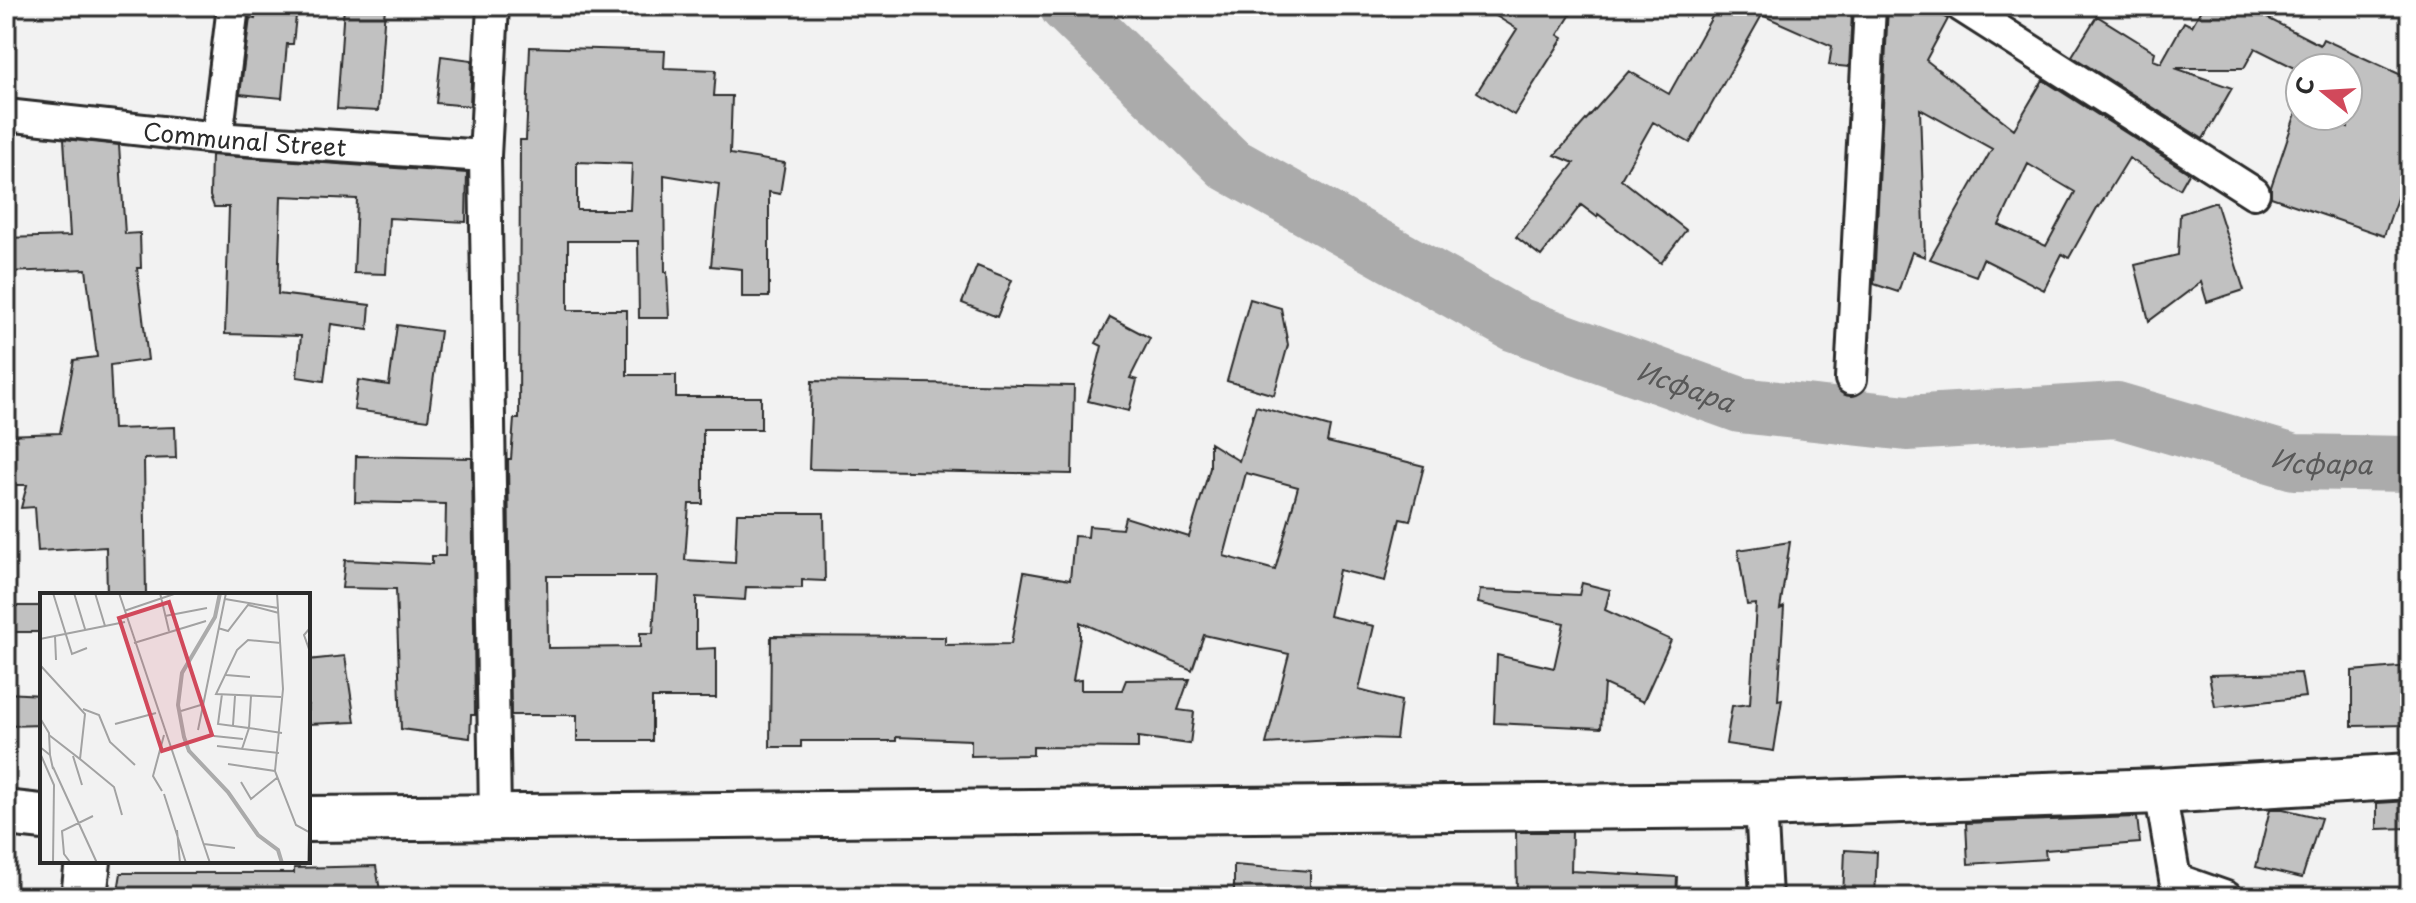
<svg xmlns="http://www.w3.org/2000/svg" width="2416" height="903" font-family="'Playpen Sans',sans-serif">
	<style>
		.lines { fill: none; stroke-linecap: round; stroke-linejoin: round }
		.river { stroke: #ababab; stroke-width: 56 }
		.building { fill: #c1c1c1; stroke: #2b2b2b; stroke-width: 2; fill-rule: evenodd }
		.minor-casing { stroke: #2b2b2b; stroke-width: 36 }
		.primary-casing { stroke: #2b2b2b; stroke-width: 50 }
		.minor { stroke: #fff; stroke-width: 30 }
		.primary { stroke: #fff; stroke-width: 44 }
		.labels { text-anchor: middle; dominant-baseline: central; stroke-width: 6; stroke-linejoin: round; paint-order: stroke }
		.street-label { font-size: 24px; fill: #2b2b2b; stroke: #fff }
		.water-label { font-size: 26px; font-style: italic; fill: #585858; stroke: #fff }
		.inset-river { fill: none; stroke: #ababab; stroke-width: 4 }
		.inset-road { fill: none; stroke: #a2a2a2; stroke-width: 2 }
		.view { fill: #d1495b; fill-opacity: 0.15; stroke: #d1495b; stroke-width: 4 }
		.inset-edge { fill: none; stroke: #2b2b2b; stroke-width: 4 }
	</style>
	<rect width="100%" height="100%" fill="#f2f2f2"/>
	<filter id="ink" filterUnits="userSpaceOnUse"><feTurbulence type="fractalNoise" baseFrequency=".0125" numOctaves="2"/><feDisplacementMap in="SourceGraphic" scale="16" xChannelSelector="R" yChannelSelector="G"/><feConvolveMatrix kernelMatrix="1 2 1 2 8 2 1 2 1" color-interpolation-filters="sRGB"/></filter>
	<g filter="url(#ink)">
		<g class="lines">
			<path class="river" id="s1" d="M1067,6l162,158 286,160 225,81 167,18 210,-13 177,52 116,2"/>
		</g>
		<path class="building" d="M257,6h40l-4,38h-6l-5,54 -42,-4 10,-76 5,1z
			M344,6h41l-7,105 -41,-2z
			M1480,6h96l-18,29 5,3 -49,77 -37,-23 40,-63z
			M1718,6h85l49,8 -3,53 -20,-2 3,-19 -70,-31 -72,128 -37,-21 -32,57 65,51 -25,33 -63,-49 -1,3 -16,-12 -40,51 -25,-19 58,-74 -19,-8 74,-84 40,23z
			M1888,6h36l24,13 -22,41 88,69 29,-49 146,93 -9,16 -51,-31 -30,49 -1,-1 -29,52 -7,-4 -18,36 -61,-31 -7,17 -46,-17 62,-110 -72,-40 5,148 -13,-5 -14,40 -24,-8zM2028,164l47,28 -29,54 -47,-21z
			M2203,6h41l76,39 3,-6 87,40v81l-26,76 -113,-39v-10l26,-77 3,1v5h14l34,12v-60h-53l-40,-20 -11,20h-69l57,20 -29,51 -131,-83 25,-40 58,36 -2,8 8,3 23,-41 8,4z
			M530,47l135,4 -1,17 52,2 -2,26h18l-2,58 55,9 -5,31 -11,-2v105h-27v-28l-31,-3 8,-82 -55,-9 1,97h2l2,46h-30l-1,-77h-70v69h59v65h49v22h85v32h-58v75h-14l-4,56 50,3 2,-50h87l1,68 -23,-1v8l-56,-1 -1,13 -49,-3v52l20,-1v50h-64v43h-75v-26h-66l-3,-256h3l3,-40h5l1,-279h6zM577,162l55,2 -2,46h-53zM547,576h110l-4,57h-13v14l-92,1z
			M441,56l31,4 -2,46 -34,-3z
			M64,139l55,6 6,89 15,-1 1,35h-4l11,92 -38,5 3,64 62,-2 1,31 -32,1 2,136h-39l-1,-48 -68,4 -3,-44 -14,1 6,-23h-21v-50l54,-2 14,-73 23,-3 -11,-88 -80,3v-34l64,-2z
			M211,155l256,18 -1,49 -77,-4 -3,56 -32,-1 3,-74 -76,-3 -3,98 92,11 -2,24 -37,-5 -7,57 -27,-4 4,-41 -76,-2 4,-127h-15l-4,-11z
			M2216,202l28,88 -37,12 -6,-20 -52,39 -14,-56 43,-10 2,-41z
			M977,266l35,14 -15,37 -35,-14z
			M1250,299l31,9 7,37 -14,50 -47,-14z
			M1110,317l40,21 -20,40 7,2 -8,31 -41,-10 14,-55 -6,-3z
			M397,325l43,6 -12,89 -74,-10 4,-30 31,5z
			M812,381l262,5 -2,88 -263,-5z
			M1256,406l74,21 -3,15 97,24 -14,55 -10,-2 -15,62 -46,-11 -10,46 45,10 -15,64 42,11 -5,38 -30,-1 -100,6 23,-90 -85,-19 -12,35 -112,-48v16l-7,43 8,-1v10h41l4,-10 63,-1 -11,31 16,2 -4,32 -52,-7v11l-105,-1v8l-62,1v-16l-75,-3v4h-95v6h-31l1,-111 174,1v8l66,-1 13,-72 46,8 4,-44 14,1 1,-11 33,3 3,-12 64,20 21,-69v-25l29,18zM1246,473l52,14 -23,83 -51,-14z
			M356,456l116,2 3,257h-4l-1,23 -69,-9 -5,-140 -54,-1 3,-28 87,4v-8h13l1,-52 -91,-2z
			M1790,542l-10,67 4,-2 -6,93 4,-1 -8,52 -48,-7 6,-38 18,-2 6,-100 -9,1 -9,-55z
			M1582,583l28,7 -5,20 66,30 -28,62 -39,-18 -3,44 -107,-5 3,-68 57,13 10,-45 -86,-20 2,-13 99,5z
			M6,606h36v26h-36z
			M345,656l10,66 -47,2v-64z
			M2410,666v59l-58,1v-55z
			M2301,673l4,24 -90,10 -6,-32z
			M6,693l36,2v30l-36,1z
			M2410,801v27l-33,1v-26z
			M2270,809h13l38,9 -19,60 -46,-11z
			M2137,817l3,26 -95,7 1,9 -78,5 -2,-41z
			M1516,832h56l-1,39 106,6 -1,20h-159z
			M1845,850l32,2 -2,45h-32z
			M1234,865l76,6v26h-76z
			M376,866l5,31h-264l4,-24h173v-5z"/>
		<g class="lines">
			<g class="minor-casing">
				<g id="minor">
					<path d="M493,6l-8,150 10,660"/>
					<path d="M1961,6l293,187"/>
					<path id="s2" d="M6,115l211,23 268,18"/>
					<path d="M217,138l16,-132"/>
					<path d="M1851,379l19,-373"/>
					<path d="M2160,791l15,88 51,18"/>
					<path d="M1761,805l5,92"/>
				</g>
			</g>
			<g class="primary-casing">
				<path id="primary" d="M6,813l36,4
					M308,819l1453,-14 399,-14 250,-15
					M84,897l4,-36"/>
			</g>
			<use href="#minor" class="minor"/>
			<use href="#primary" class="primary"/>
		</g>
	</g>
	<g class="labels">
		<g class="street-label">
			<text stroke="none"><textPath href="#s2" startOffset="240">Communal Street</textPath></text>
		</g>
		<g class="water-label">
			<text stroke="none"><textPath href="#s1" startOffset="736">Исфара</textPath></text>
			<text stroke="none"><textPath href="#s1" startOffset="1384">Исфара</textPath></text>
		</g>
	</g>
	<g transform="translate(40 593)">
		<rect width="270" height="270" fill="#f2f2f2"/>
		<path class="inset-river" d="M180,0l-5,24 -33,56 -4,32 6,32 5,14 39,41 30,43 20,15 4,13"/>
		<path class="inset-road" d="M13,0l19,61 15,-6M34,0l11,36M55,0l10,33M79,0l91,270M120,0l9,38M237,0l6,96 -8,82 21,54 13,7 -1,31M185,6l53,9M84,18l53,-18M125,23l42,-8M178,35l10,3 20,-26 31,8M270,35l-6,7 6,17M15,43l1,24M0,46l85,-17M94,50l72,-22M241,50l-33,-3 -11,10 -21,44 65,3M0,72l45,49 -5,45 -31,-24M186,82l24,2M270,84v39M182,101l-4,30 31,4 2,-32M43,116l16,6 11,27 25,23M141,118l23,-7M0,125l9,15 1,22M75,131l41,-11M193,132l2,-29M158,137l28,-137M174,143l29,3M177,153l62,7M0,154l10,8 3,14M202,156l7,-21 33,5M0,160l14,32 -1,78M33,163l9,29M40,166l34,28 8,28M188,171l47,7M13,174l44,96M201,189l10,17 27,-22M122,198l-9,-15 11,-41M124,201l22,69M137,237l3,33M164,251l31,4M30,269l-6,-8 -2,-23 31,-15"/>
		<path class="view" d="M129,9l43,133 -50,16 -43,-133z"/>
		<rect width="270" height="270" class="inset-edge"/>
	</g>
	<rect width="2416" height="903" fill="none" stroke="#fff" stroke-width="32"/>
	<rect x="16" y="16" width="2384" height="871" fill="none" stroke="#2b2b2b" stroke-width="3" filter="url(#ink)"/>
	<g transform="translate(2324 92) rotate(288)"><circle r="38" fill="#ffffff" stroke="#aaaaaa" stroke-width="2"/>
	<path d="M0-6L14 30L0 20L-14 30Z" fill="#d1495b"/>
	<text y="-12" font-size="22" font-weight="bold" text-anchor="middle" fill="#2b2b2b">С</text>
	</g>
</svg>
